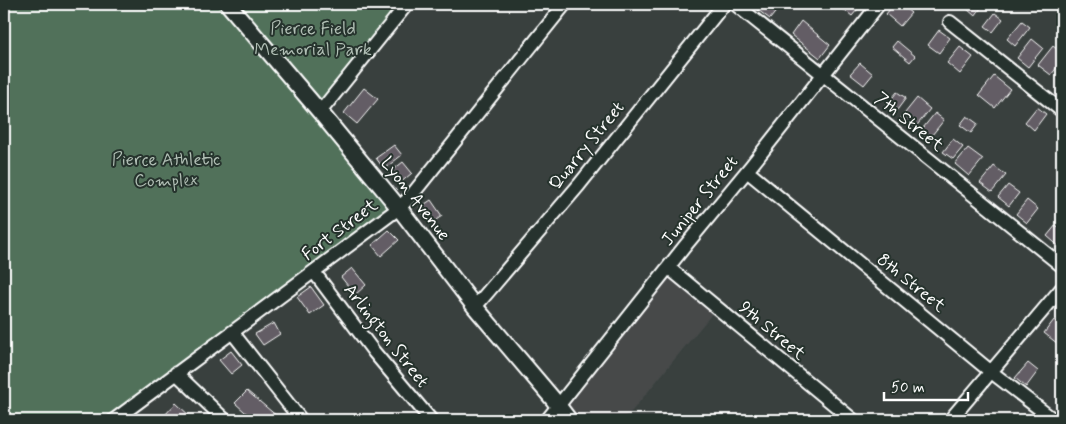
<svg xmlns="http://www.w3.org/2000/svg" width="1066" height="424" font-family="Mynerve,sans-serif">
	<style>
		.built { fill: #46494a }
		.green { fill: #51715a; stroke: #a8b8ac }
		.building { fill: #645d65; stroke: #fff }
		.lines { fill: none; stroke-linecap: round; stroke-linejoin: round }
		.minor-casing { stroke: #fff; stroke-width: 16 }
		.tertiary-casing { stroke: #fff; stroke-width: 19 }
		.minor { stroke: #26332d; stroke-width: 12 }
		.tertiary { stroke: #26332d; stroke-width: 15 }
		.labels { text-anchor: middle; dominant-baseline: central; stroke-width: 4; stroke-linejoin: round; paint-order: stroke }
		.park-label { font-size: 18px; fill: #b1bfb5; stroke: #26332d }
		.street-label { font-size: 18px; fill: #fff; stroke: #26332d }
	</style>
	<rect width="100%" height="100%" fill="#39403e"/>
	<filter id="ink" filterUnits="userSpaceOnUse"><feTurbulence type="fractalNoise" baseFrequency=".02" numOctaves="2"/><feDisplacementMap in="SourceGraphic" scale="10" xChannelSelector="R" yChannelSelector="G"/><feConvolveMatrix kernelMatrix="1 2 1 2 8 2 1 2 1" color-interpolation-filters="sRGB"/></filter>
	<g filter="url(#ink)">
		<path class="built" d="M666,269l50,40 -84,102 -12,9h-52l-8,-22z"/>
		<path class="green" d="M4,4h398l-79,99 71,103 -284,214h-106z"/>
		<path class="building" d="M750,4h32l-12,15z
			M840,4h22l-10,12 -14,-11z
			M894,4h6l11,9 -11,13 -14,-12z
			M971,4h13l-9,12 -8,-7z
			M995,13l8,6 -10,13 -8,-6z
			M801,21l29,24 -10,13 -29,-23z
			M1022,21l8,6 -15,19 -8,-7z
			M939,30l11,8 -11,15 -11,-8z
			M1032,39l11,9 -15,19 -11,-9z
			M897,41l18,15 -5,6 -18,-15z
			M1053,46l9,7v8l-11,14 -13,-10z
			M960,47l13,10 -13,17 -13,-11z
			M860,63l13,11 -9,11 -14,-11z
			M994,76l16,13 -15,19 -16,-13z
			M364,88l14,11 -21,25 -13,-11z
			M897,92l9,6 -12,16 -9,-7z
			M917,98l13,11 -16,20 -13,-11z
			M1037,107l9,7 -12,16 -9,-8z
			M935,113l9,7 -16,20 -9,-7z
			M967,116l11,8 -7,9 -11,-8z
			M953,139l10,8 -10,12 -10,-7z
			M394,145l8,10 -18,14 -8,-11z
			M968,148l15,11 -14,17 -14,-12z
			M403,162l9,11 -13,11 -10,-11z
			M994,166l12,9 -14,17 -12,-9z
			M1008,185l11,8 -10,13 -11,-9z
			M431,200l11,16 -12,8 -11,-16z
			M1027,200l11,9 -11,14 -11,-9z
			M1056,225l6,5v19l-15,-13z
			M389,230l10,10 -18,16 -9,-11z
			M352,268l14,17 -11,10 -14,-18z
			M311,287l13,18 -14,10 -13,-18z
			M1054,320l8,7v11l-4,6 -14,-11z
			M274,323l6,11 -17,11 -8,-11z
			M231,351l11,14 -11,9 -12,-14z
			M1028,363l10,8 -12,16 -11,-9z
			M247,391l31,26 -3,3h-21l-19,-17z
			M176,403l18,17h-26l-4,-4z"/>
		<g class="lines">
			<g class="minor-casing">
				<path id="minor" d="M735,4l327,262
					M950,22l112,89
					M320,112l87,-108
					M747,171l243,200 64,49
					M669,268l184,152
					M314,272l60,80 57,68
					M475,307l104,-122 145,-181
					M232,332l69,88
					M176,373l49,47
					M114,420l285,-212 12,-12 154,-192
					M547,420l138,-174 66,-80 128,-162
					M950,420l112,-132"/>
			</g>
			<g class="tertiary-casing">
				<path id="tertiary" d="M228,4l92,108 79,96 76,99 78,92 16,21"/>
			</g>
			<use href="#minor" class="minor"/>
			<use href="#tertiary" class="tertiary"/>
		</g>
	</g>
	<g class="labels">
		<g class="park-label">
			<text x="313" y="29">Pierce Field<tspan x="313" dy="21">Memorial Park</tspan></text>
			<text x="166" y="160">Pierce Athletic<tspan x="166" dy="21">Complex</tspan></text>
		</g>
		<g class="street-label">
			<text transform="translate(909 122) rotate(39)">7th Street</text>
			<text transform="translate(587 146) rotate(-51)">Quarry Street</text>
			<text transform="translate(415 199) rotate(52)">Lyon Avenue</text>
			<text transform="translate(700 201) rotate(-51)">Juniper Street</text>
			<text transform="translate(340 230) rotate(-37)">Fort Street</text>
			<text transform="translate(911 283) rotate(39)">8th Street</text>
			<text transform="translate(772 331) rotate(40)">9th Street</text>
			<text transform="translate(386 336) rotate(52)">Arlington Street</text>
		</g>
	</g>
	<rect width="1066" height="424" fill="none" stroke="#26332d" stroke-width="20"/>
	<rect x="10" y="10" width="1046" height="404" fill="none" stroke="#fff" stroke-width="2" filter="url(#ink)"/>
	<path d="M884 392v8h84v-8" fill="none" stroke="#ffffff" stroke-width="2.5"/>
	<text x="891" y="392" font-size="15" fill="#ffffff" stroke="#26332d" stroke-width="4" paint-order="stroke">50 m</text>
</svg>
